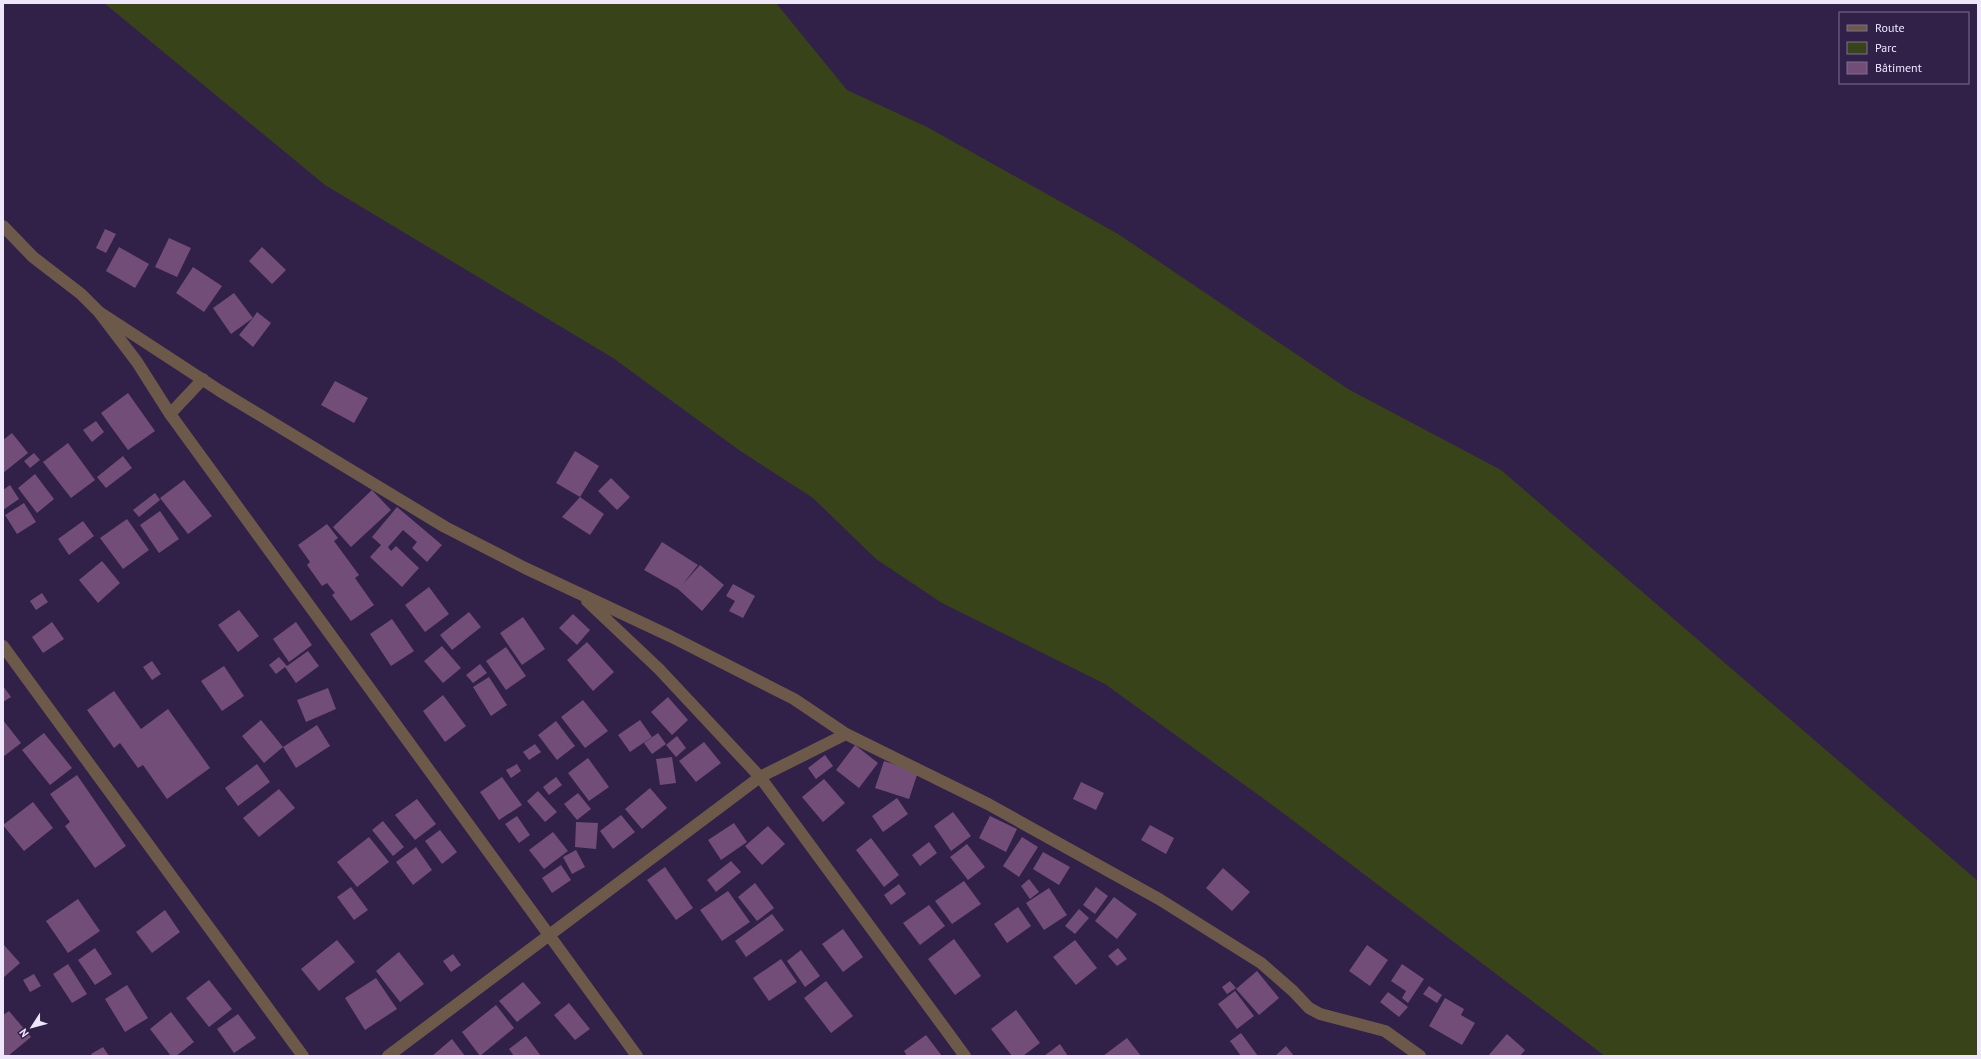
<svg xmlns="http://www.w3.org/2000/svg" width="1981" height="1059" font-family="'PT Sans',sans-serif">
	<style>
		.green { fill: #394319 }
		.building { fill: #724d78 }
		.lines { fill: none; stroke-linecap: round; stroke-linejoin: round }
		.street { stroke: #6d5949; stroke-width: 12 }
	</style>
	<rect width="100%" height="100%" fill="#312149"/>
	<path class="green" d="M104,3h672l71,87 80,37 191,107 230,155 153,81 477,411v175h-373l-330,-249 -170,-123 -163,-81 -66,-44 -63,-61 -74,-48 -126,-92 -288,-173z"/>
	<path class="building" d="M105,229l11,5 -10,19 -10,-5z
		M169,238l22,10 -14,29 -22,-10z
		M119,247l30,17 -14,24 -29,-17z
		M262,247l24,23 -14,14 -23,-23z
		M193,267l29,19 -18,26 -28,-19z
		M234,293l19,25 4,-6 14,11 -18,24 -14,-12 14,-17 -22,16 -18,-26z
		M335,381l33,17 -14,25 -33,-18z
		M128,393l27,38 -27,19 -27,-37z
		M96,421l8,11 -12,10 -9,-12z
		M12,433l16,20 -25,20v-33z
		M68,443l27,37 -24,18 -28,-36z
		M575,451l24,15 -19,31 24,17 -14,21 -28,-18 18,-20 -24,-14z
		M34,453l6,7 -10,8 -6,-7z
		M123,456l9,12 -26,20 -9,-11z
		M35,474l19,25 -17,14 -19,-25z
		M611,478l19,19 -13,13 -19,-19z
		M184,480l28,36 -24,18 -28,-36z
		M10,485l9,14 -16,11v-20z
		M372,490l19,20 -40,37 -18,-20z
		M155,493l5,7 -21,17 -6,-7z
		M24,503l12,19 -19,12 -12,-19z
		M397,507l45,38 -15,17 -15,-14 5,-6 -14,-12 -15,17 3,4 5,-5 23,22 -17,19 -32,-30 11,-12 -9,-8z
		M160,511l19,28 -20,14 -19,-28z
		M127,519l22,31 -26,19 -23,-31z
		M83,521l11,15 -25,19 -11,-16z
		M327,524l11,14 -4,3 25,34 -4,3 19,27 -23,16 -19,-26 3,-2 -8,-10 -5,3 -15,-21 3,-3 -12,-17z
		M662,542l36,23 -16,20 18,-20 24,20 -22,26 -24,-22 -34,-19z
		M102,561l18,22 -22,20 -19,-23z
		M733,584l22,12 -12,22 -14,-7 6,-10 -9,-5z
		M429,587l20,27 -24,18 -20,-27z
		M42,593l6,9 -12,8 -6,-9z
		M239,610l20,26 -21,16 -20,-27z
		M469,612l12,15 -29,23 -12,-15z
		M573,614l17,16 -13,15 -18,-17z
		M523,617l22,32 -23,16 -22,-32z
		M392,619l22,32 -23,15 -21,-32z
		M52,622l12,17 -21,14 -11,-16z
		M296,622l16,23 -23,17 -16,-23z
		M587,642l27,30 -21,19 -26,-31z
		M442,646l19,22 -18,15 -19,-22z
		M506,647l20,29 -20,14 -20,-29z
		M308,651l11,15 -23,17 -11,-16 -9,7 -7,-9 10,-8 8,9z
		M152,661l9,13 -9,6 -9,-13z
		M480,664l7,9 -14,10 -7,-8z
		M224,666l20,30 -22,15 -21,-30z
		M489,677l18,28 -16,11 -18,-29z
		M3,686l8,11 -8,5z
		M328,688l8,21 -30,13 -9,-22z
		M114,691l27,38 27,-20 42,59 -43,31 -24,-34 -5,3 -18,-25 -6,5 -27,-38z
		M443,695l23,31 -21,16 -22,-31z
		M668,697l20,23 -16,15 -21,-23z
		M583,700l25,31 -23,17 -24,-31z
		M3,720l18,23 -18,14z
		M261,720l22,27 -19,16 -22,-27z
		M640,720l12,17 -22,15 -12,-17z
		M556,721l19,25 -18,14 -19,-25z
		M317,725l13,21 -34,22 -13,-21z
		M44,733l28,35 -22,17 -28,-35z
		M658,733l8,11 -14,10 -8,-11z
		M677,736l9,12 -10,9 -10,-12z
		M704,742l17,21 -25,19 -17,-21z
		M535,744l6,8 -12,8 -6,-8z
		M855,745l23,18 -19,25 -23,-18z
		M825,755l8,11 -17,13 -8,-11z
		M672,757l4,26 -16,2 -4,-26z
		M588,758l21,29 -20,14 -21,-28z
		M884,761l34,11 -9,27 -34,-11z
		M257,764l13,18 -32,24 -13,-18z
		M517,764l4,7 -10,7 -5,-8z
		M77,775l49,71 -31,22 -30,-42 5,-4 -20,-28z
		M502,777l20,28 -23,15 -19,-28z
		M556,777l6,8 -13,10 -6,-8z
		M824,779l21,24 -22,19 -21,-25z
		M1081,782l23,11 -8,17 -23,-11z
		M650,788l17,20 -25,21 -17,-20z
		M279,789l16,19 -36,29 -16,-19z
		M538,791l19,21 -12,10 -18,-21z
		M578,793l13,16 -14,11 -13,-16z
		M897,798l11,16 -25,18 -11,-16z
		M417,799l19,25 -21,16 -20,-25z
		M33,802l20,26 -29,23 -21,-26z
		M953,812l18,24 -20,15 -17,-25z
		M621,815l14,17 -22,17 -13,-18z
		M517,816l13,19 -11,8 -14,-19z
		M990,816l27,13 -11,23 -27,-14z
		M383,821l21,26 -11,9 -21,-26z
		M576,822l22,1 -2,26 -21,-2z
		M734,823l13,19 -26,18 -13,-20z
		M1150,825l24,13 -8,16 -25,-14z
		M768,826l17,18 -23,21 -17,-19z
		M440,830l17,22 -15,12 -17,-23z
		M553,832l15,19 -24,18 -15,-19z
		M369,837l20,25 -32,25 -20,-25z
		M1022,837l16,10 -19,30 -16,-11z
		M871,838l28,37 -15,12 -28,-37z
		M929,842l8,11 -17,13 -8,-11z
		M967,844l18,23 -17,13 -18,-23z
		M416,847l16,23 -19,15 -17,-23z
		M576,850l9,17 -13,7 -9,-17z
		M1043,852l27,15 -11,18 -26,-16z
		M731,861l10,11 -25,20 -9,-12z
		M561,865l10,15 -19,13 -10,-15z
		M665,867l28,41 -17,12 -29,-40z
		M1223,868l27,24 -18,19 -26,-23z
		M1029,879l10,13 -9,7 -9,-13z
		M964,881l17,23 -29,20 -17,-23z
		M755,883l19,25 -17,13 -19,-24z
		M899,884l7,10 -15,11 -7,-10z
		M351,887l17,23 -14,10 -17,-23z
		M1096,887l12,9 -13,18 -12,-9z
		M1049,888l18,27 -23,15 -18,-27z
		M728,891l22,31 -28,19 -22,-31z
		M1114,897l23,17 -20,25 -22,-18z
		M78,899l22,32 -32,22 -22,-32z
		M929,905l16,21 -25,19 -17,-22z
		M1018,907l13,19 -24,17 -13,-19z
		M1079,909l10,9 -14,16 -10,-8z
		M165,910l15,22 -28,21 -16,-21z
		M772,914l12,16 -38,27 -11,-16z
		M843,929l20,28 -20,15 -21,-28z
		M954,939l27,37 -26,19 -27,-36z
		M337,940l18,22 -36,29 -18,-22z
		M1075,940l22,28 -21,17 -23,-28z
		M4,945l16,18 -17,15v-32z
		M1367,945l21,15 -18,26 -21,-15z
		M95,948l17,26 -17,11 -17,-25z
		M1118,948l9,11 -10,7 -9,-10z
		M801,950l19,26 -15,11 -18,-26z
		M399,952l25,32 -24,18 -24,-31z
		M453,954l8,11 -10,7 -8,-11z
		M781,959l16,23 -28,19 -16,-23z
		M68,964l19,30 -15,9 -19,-29z
		M1402,964l22,15 -16,24 -6,-5 4,-7 -15,-10z
		M1257,971l22,27 -20,17 -23,-26z
		M34,974l7,12 -11,6 -7,-12z
		M376,978l21,31 -32,21 -20,-32z
		M209,980l23,29 -23,18 -23,-29z
		M826,981l27,35 -22,17 -27,-35z
		M1230,981l6,7 -9,6 -5,-7z
		M523,982l18,21 -24,19 -18,-21z
		M127,985l21,33 -23,14 -20,-33z
		M1429,986l13,9 -5,8 -14,-9z
		M1235,991l19,25 -17,13 -19,-25z
		M1388,992l20,15 -9,10 -19,-15z
		M1445,998l19,11 -3,6 14,8 -13,22 -33,-19z
		M569,1003l21,26 -15,11 -21,-25z
		M496,1005l18,23 -34,28 -18,-24z
		M1016,1010l24,33 -17,13h-11l-21,-27z
		M9,1011l22,26 -23,19h-3l-2,-2v-39z
		M171,1012l23,30 -18,14h-5l-21,-27z
		M238,1014l18,24 -22,15 -17,-24z
		M1241,1033l17,23h-17l-11,-15z
		M1507,1034l18,16 -5,6h-32z
		M926,1035l16,21h-35l-3,-5z
		M526,1036l15,20h-27l-5,-7z
		M1127,1038l14,18h-38z
		M452,1039l13,17h-33z
		M1060,1044l8,12h-24z
		M1286,1046l8,10h-19z
		M103,1047l6,9h-16l-2,-2z"/>
	<g class="lines">
		<path class="street" d="M3,226l30,31 48,37 18,18 38,50 33,52 467,642
			M99,312l121,79 225,136 80,41 145,68 124,63 52,35 142,70 171,95 102,64 32,28 16,17 11,6 65,17 35,25
			M170,414l33,-35
			M587,601l72,68 101,108 205,279
			M3,646l300,410
			M388,1056l372,-279 86,-43"/>
	</g>
	<rect width="1981" height="1059" fill="none" stroke="#eee7fc" stroke-width="8"/>
	<rect x="1839" y="12" width="130" height="72" fill="#312149" stroke="#7d7091"/>
	<rect x="1847" y="25" width="20" height="6" fill="#6d5949" stroke="#7d7091"/>
	<text x="1875" y="32" font-size="12" fill="#eee7fc">Route</text>
	<rect x="1847" y="42" width="20" height="12" fill="#394319" stroke="#7d7091"/>
	<text x="1875" y="52" font-size="12" fill="#eee7fc">Parc</text>
	<rect x="1847" y="62" width="20" height="12" fill="#724d78" stroke="#7d7091"/>
	<text x="1875" y="72" font-size="12" fill="#eee7fc">Bâtiment</text>
	<g transform="translate(32 1027) rotate(234)" stroke="#312149" stroke-width="3" paint-order="stroke">
	<path d="M0-3L7 15L0 10L-7 15Z" fill="#eee7fc"/>
	<text y="-6" font-size="11" font-weight="bold" text-anchor="middle" fill="#eee7fc">N</text>
	</g>
</svg>
